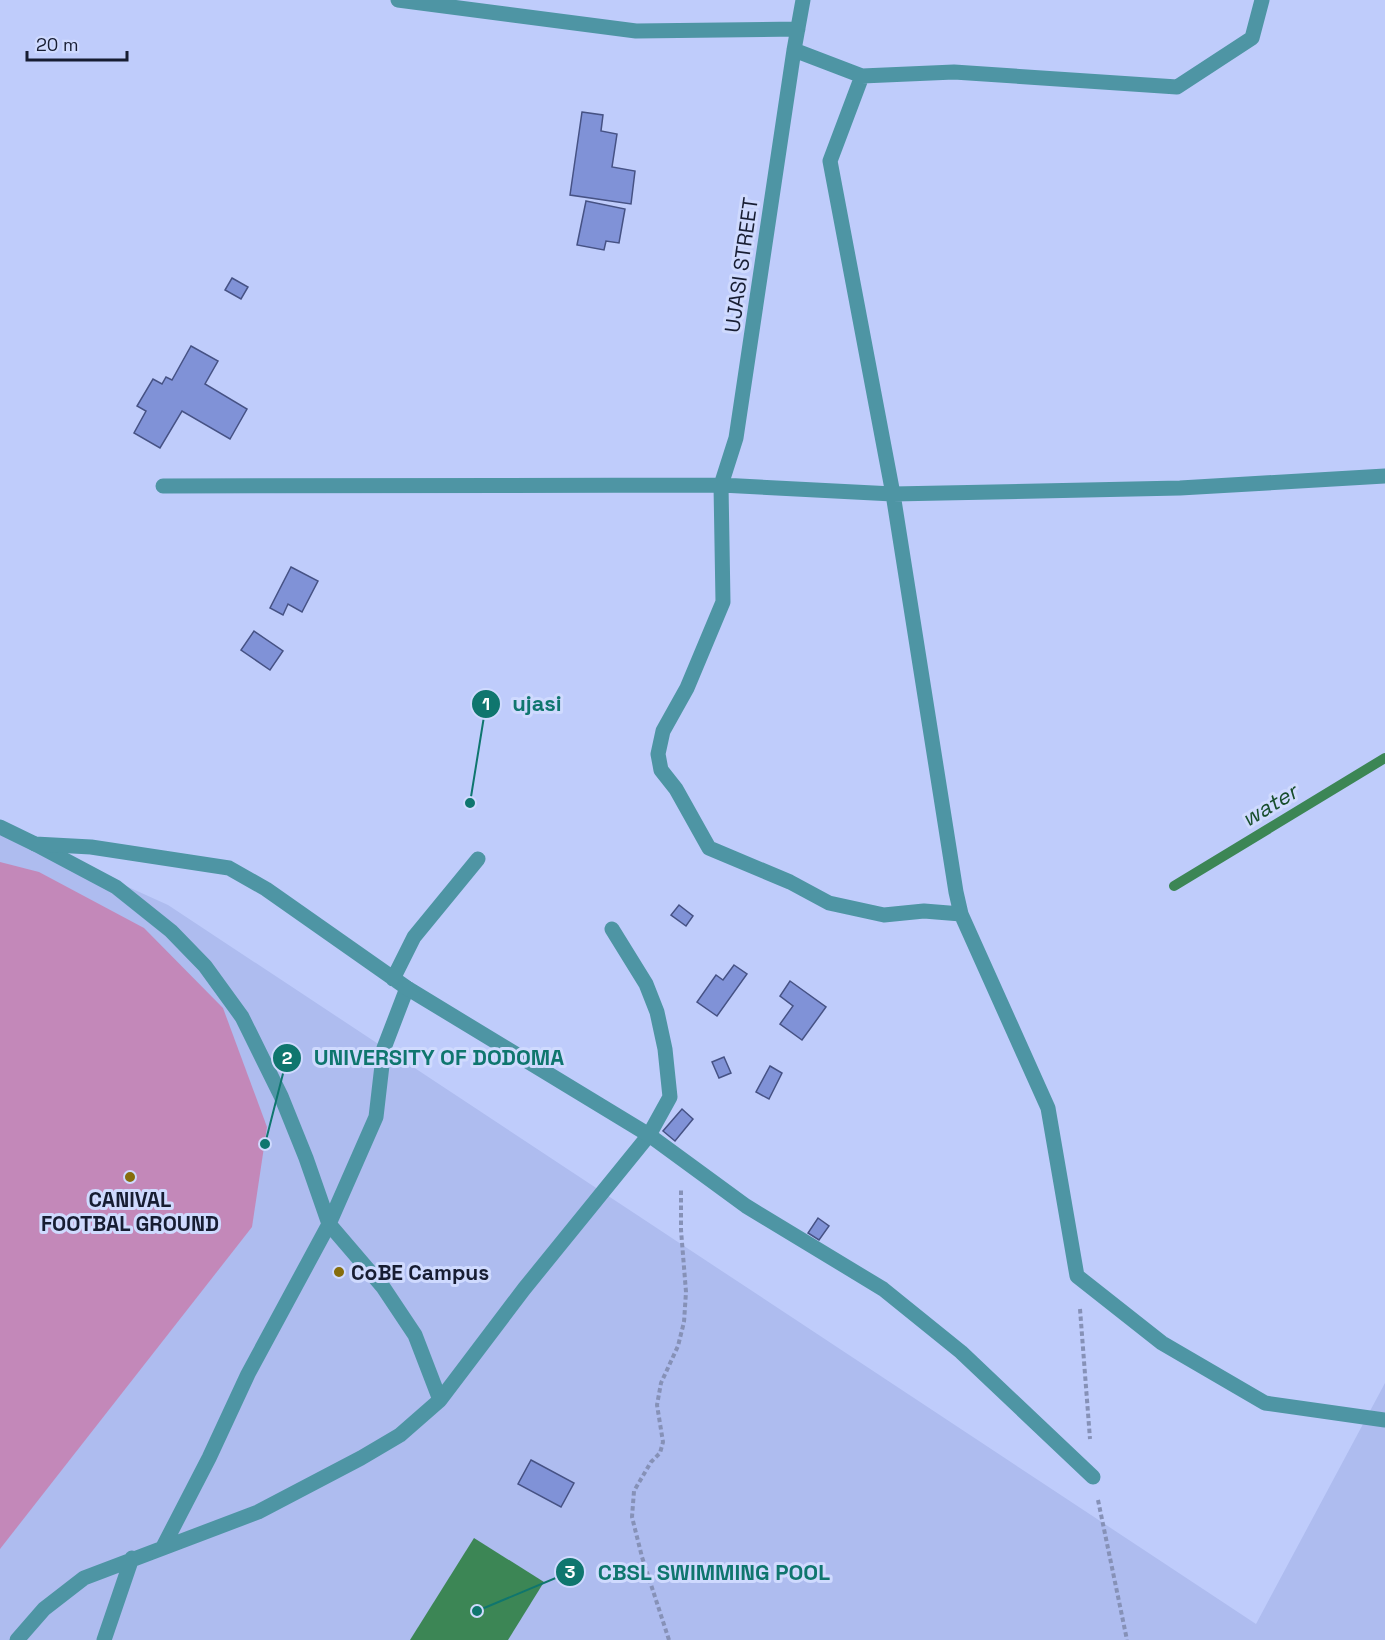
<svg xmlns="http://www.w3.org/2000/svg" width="1385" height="1640" font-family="'Space Grotesk',sans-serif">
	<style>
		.built { fill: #aebcef }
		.green { fill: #c388b9 }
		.water { fill: #3c8655 }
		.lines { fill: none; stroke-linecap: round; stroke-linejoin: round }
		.stream { stroke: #3c8655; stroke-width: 10 }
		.building { fill: #8092d7; stroke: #465284; stroke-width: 1.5 }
		.path { stroke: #8691b7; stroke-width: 4; stroke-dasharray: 4.5 3; stroke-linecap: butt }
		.service { stroke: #4e95a4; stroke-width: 15 }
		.minor { stroke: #4e95a4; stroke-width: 15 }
		.poi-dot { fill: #866d0c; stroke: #cfdafe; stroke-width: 2 }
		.labels { text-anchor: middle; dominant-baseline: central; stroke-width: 6; stroke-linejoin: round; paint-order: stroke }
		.street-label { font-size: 21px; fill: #171d32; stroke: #cfdafe }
		.poi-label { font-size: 21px; font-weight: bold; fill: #171d32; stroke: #cfdafe }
		.water-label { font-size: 22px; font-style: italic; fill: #164d2b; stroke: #cfdafe }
		.leader { fill: none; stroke: #0f766e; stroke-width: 2 }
		.callout-dot { fill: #0f766e; stroke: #cfdafe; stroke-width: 2 }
		.mark-label { font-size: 18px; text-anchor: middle; font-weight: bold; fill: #fff }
		.callout-label { font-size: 22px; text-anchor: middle; font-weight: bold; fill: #0f766e; stroke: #cfdafe; stroke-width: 6; stroke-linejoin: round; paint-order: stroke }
	</style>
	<rect width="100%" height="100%" fill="#bfccfb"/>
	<path class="built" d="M0,829l168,76 1088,719 129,-241v257h-1385z"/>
	<path class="green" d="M0,862l39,10 105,56 79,80 44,119 -15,100 -252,322z"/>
	<path class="water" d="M474,1538l70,44 -36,58h-98z"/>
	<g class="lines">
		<path class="stream" d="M1174,886l211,-128"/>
	</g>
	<path class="building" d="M582,112l21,3 -2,16 16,3 -5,33 23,4 -4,33 -61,-9z
		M586,201l39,8 -6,34 -13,-2 -2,9 -27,-5z
		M232,278l16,9 -7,12 -16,-9z
		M191,346l27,15 -13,23 42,25 -17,30 -48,-28 -22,37 -26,-15 12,-22 -9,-5 16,-27 9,5 4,-7 6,3z
		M291,567l27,14 -16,31 -14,-8 -5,11 -13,-7z
		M254,631l29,20 -13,19 -29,-20z
		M679,905l14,11 -7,10 -15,-11z
		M734,965l13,9 -30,42 -20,-14 19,-27 7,5z
		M790,981l36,26 -24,33 -22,-16 13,-18 -13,-10z
		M724,1057l7,16 -12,5 -7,-16z
		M770,1066l12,7 -13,26 -13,-7z
		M682,1109l11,10 -18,22 -12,-10z
		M818,1218l11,8 -10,14 -11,-7z
		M531,1460l43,23 -13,24 -43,-23z"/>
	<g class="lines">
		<path class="path" d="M1080,1309l10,130
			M1098,1500l29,140
			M669,1640l-27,-83 -10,-40 2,-26 17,-29 9,-9 3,-11 -6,-37 4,-22 17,-37 6,-24 2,-30 -5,-62v-40"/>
		<path class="service" d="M35,844l81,43 55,44 34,35 37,51 39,79 25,62 23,66 54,63 32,48 25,65
			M163,1547l46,-89 39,-84 81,-150 47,-107 8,-69 23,-60
			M17,1640l27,-31 40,-31 174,-66 103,-54 39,-23 40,-35 84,-111 125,-154
			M104,1640l28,-82"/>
		<path class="minor" d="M398,0l238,31 162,-2
			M803,0l-9,50 -58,388 -15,47 2,117 -36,86 -24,43 -5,23 3,16 15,19 33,59 81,34 39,21 55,12 40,-4 37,3
			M794,50l68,26 -32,85 63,333 63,398 5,22 87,194 29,168 85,67 103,60 120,17
			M862,76l92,-4 223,15 75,-49 10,-38
			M163,486l558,-1 172,9 287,-6 205,-12
			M0,827l35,17 56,3 138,21 37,21 141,99 242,147 97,71 137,83 78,63 132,125
			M612,929l34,55 11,28 8,37 5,48 -21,38
			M393,979l21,-42 64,-78"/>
	</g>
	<g class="poi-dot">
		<circle cx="130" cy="1177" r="6"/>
		<circle cx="339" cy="1272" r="6"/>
	</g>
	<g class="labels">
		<g class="street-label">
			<text transform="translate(741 265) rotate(-82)">UJASI STREET</text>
		</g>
		<g class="poi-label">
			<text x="130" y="1199">CANIVAL<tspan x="130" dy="24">FOOTBAL GROUND</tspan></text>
			<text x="351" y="1272" text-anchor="start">CoBE Campus</text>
		</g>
		<g class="water-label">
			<text transform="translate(1269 805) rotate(-31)">water</text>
		</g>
	</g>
	<path class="leader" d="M470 803L486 704M265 1144L287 1058M477 1611L570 1572"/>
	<g class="callout-dot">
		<circle cx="470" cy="803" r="6"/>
		<circle cx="265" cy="1144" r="6"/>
		<circle cx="477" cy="1611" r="6"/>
		<circle cx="486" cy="704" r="15"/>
		<circle cx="287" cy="1058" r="15"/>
		<circle cx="570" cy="1572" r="15"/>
	</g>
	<g class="mark-label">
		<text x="486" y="710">1</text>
		<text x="287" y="1064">2</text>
		<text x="570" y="1578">3</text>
	</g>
	<g class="callout-label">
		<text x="537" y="711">ujasi</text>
		<text x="439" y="1065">UNIVERSITY OF DODOMA</text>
		<text x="714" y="1580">CBSL SWIMMING POOL</text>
	</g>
	<path d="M27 51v9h100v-9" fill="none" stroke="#171d32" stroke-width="3"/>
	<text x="36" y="51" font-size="18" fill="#171d32" stroke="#cfdafe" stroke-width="4.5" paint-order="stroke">20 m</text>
</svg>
